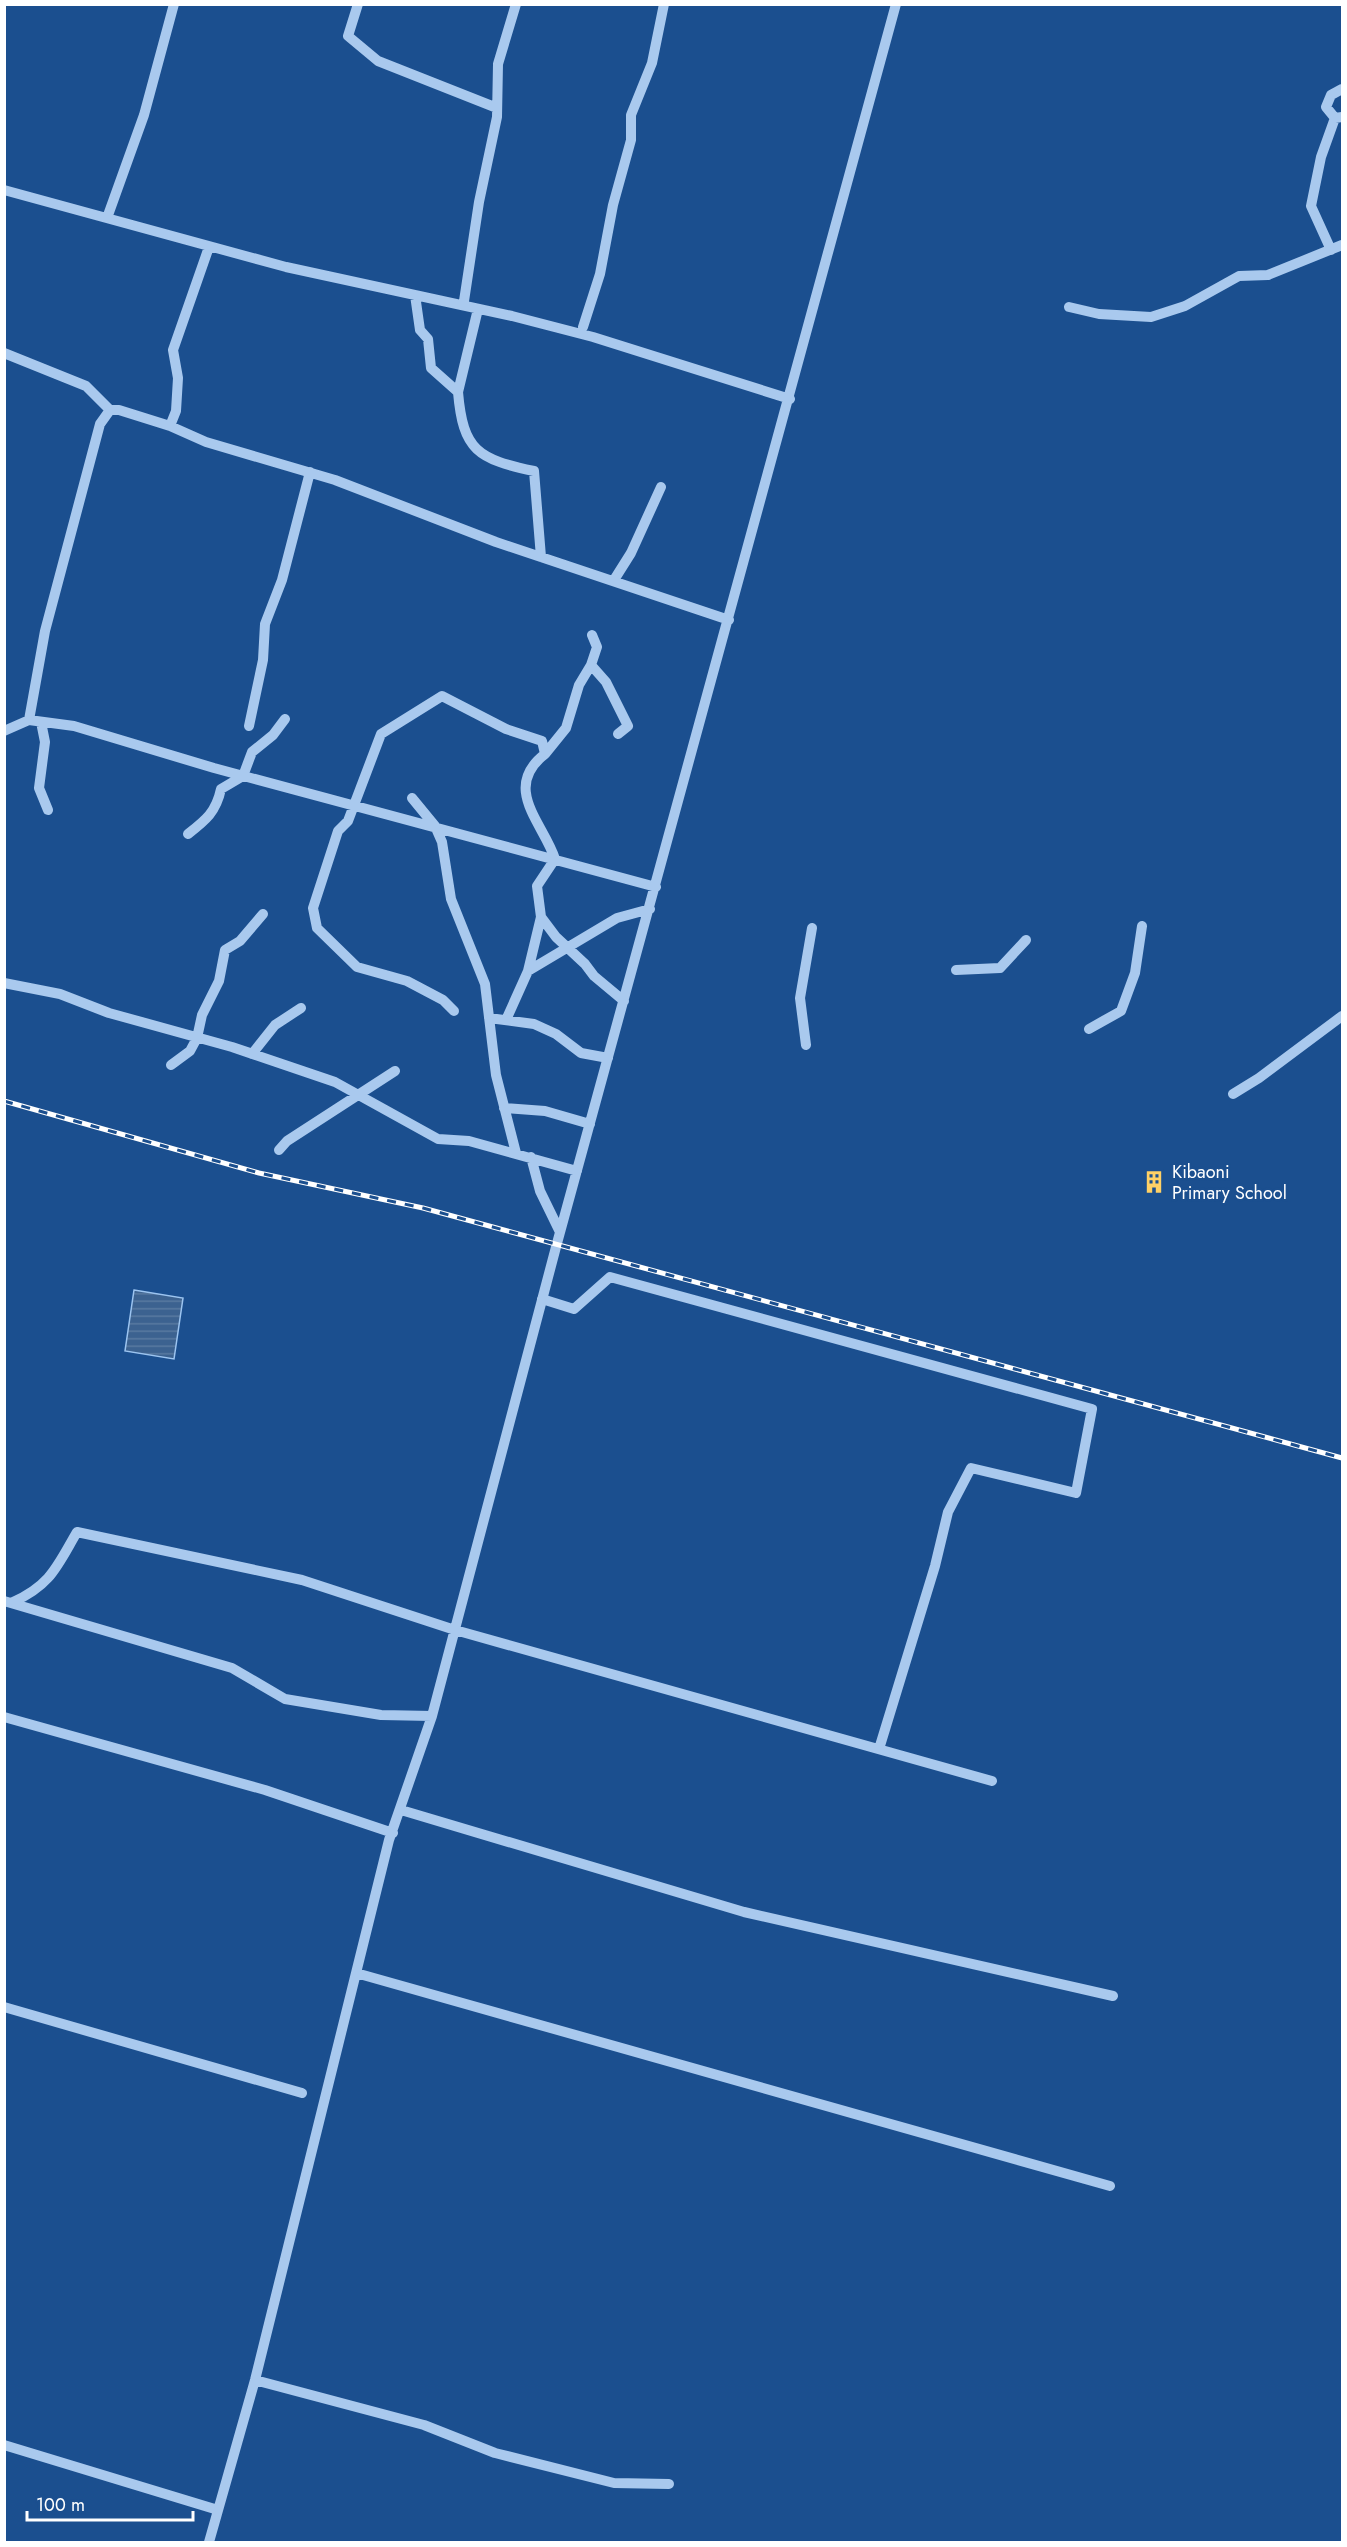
<svg xmlns="http://www.w3.org/2000/svg" width="1347" height="2547" font-family="Jost,sans-serif">
	<style>
		.water { fill: url(#water-rules); stroke: #9cc4f0; stroke-width: 1.5 }
		.lines { fill: none; stroke-linecap: round; stroke-linejoin: round }
		.minor { stroke: #a9c9ee; stroke-width: 10 }
		.rail-casing { stroke: #fff; stroke-width: 5 }
		.rail { stroke: #1b4f8f; stroke-width: 3; stroke-dasharray: 9; stroke-linecap: butt }
		.labels { text-anchor: middle; dominant-baseline: central; stroke-width: 5; stroke-linejoin: round; paint-order: stroke }
		.poi-label { font-size: 18px; fill: #fff; stroke: #1b4f8f; text-anchor: start }
	</style>
	<defs>
		<pattern id="water-rules" width="6" height="5" patternUnits="userSpaceOnUse" patternTransform="scale(1.5)"><rect width="6" height="5" fill="#3c6290"/><path d="M0 2.5h6" fill="none" stroke="#597aa1"/></pattern>
	</defs>
	<rect width="100%" height="100%" fill="#1b4f8f"/>
	<path class="water" d="M134,1290l49,8 -9,61 -49,-8z"/>
	<g class="lines">
		<path class="minor" d="M358,4l-10,32 30,25 119,47
			M1335,118l-9,-11 5,-12 11,-6
			M4,190l282,77 226,49 81,21 197,62
			M107,218l37,-103 30,-111
			M1331,250l-20,-44 10,-49 14,-39 7,-1
			M415,295l5,35 8,9 3,29 27,24c5,59 20,67 76,79l7,86
			M464,301l15,-99 18,-85 1,-53 18,-60
			M1069,307l30,7 52,3 34,-11 54,-30 29,-1 74,-30
			M583,327l17,-53 13,-69 18,-65v-25l21,-52 12,-59
			M4,353l82,33 24,24
			M458,392l20,-83
			M170,426l36,16 129,38 161,62 233,78
			M614,580l17,-27 30,-66
			M591,665l15,17 22,44 -10,8
			M29,720l16,-89 55,-207 10,-14h9l51,16 6,-15 2,-33 -5,-28 36,-103
			M41,722l4,20 -6,46 9,22
			M249,726l14,-66 2,-36 17,-44 28,-108
			M4,731l25,-11 45,6 140,42 442,119
			M545,754l21,-26 13,-43 12,-20 6,-18 -5,-12
			M412,798l23,28 7,16 9,57 34,85 11,91 20,78
			M188,834c18,-14 28,-22 33,-45l22,-13 9,-24 21,-17 12,-16
			M956,970l44,-2 26,-28
			M528,971l89,-53 33,-9
			M4,983l56,11 49,19 123,34 103,35 103,57 31,2 108,30
			M454,1011l-11,-11 -36,-19 -50,-14 -40,-39 -4,-20 25,-77 10,-10 33,-87 61,-38 64,33 36,12 3,13c-44,34 -1,70 10,105l-18,27 4,31 15,20 29,27 9,12 30,25
			M489,1018l45,6 22,10 25,19 27,5
			M506,1020l22,-49 13,-54
			M1089,1029l32,-18 14,-38 7,-47
			M806,1045l-6,-47 12,-70
			M252,1054l23,-29 26,-17
			M171,1065l19,-14 7,-13 5,-23 17,-34 6,-31 15,-9 23,-27
			M1233,1094l26,-16 83,-62
			M504,1108l41,3 45,13
			M279,1150l8,-9 108,-70
			M531,1157l9,34 20,41
			M542,1299l32,10 36,-32 482,132 -16,84 -105,-25 -23,44 -13,54 -56,183
			M4,1601l228,67 53,31 96,16 51,1
			M13,1602c38,-17 44,-36 64,-70l225,48 153,50 537,151
			M4,1717l261,73 128,43
			M401,1810l343,102 369,84
			M356,1973l754,213
			M4,2007l298,86
			M255,2380l169,45 71,28 119,30 55,1
			M4,2445l214,65
			M209,2542l46,-162 134,-540 43,-124 124,-469 340,-1243"/>
		<g class="rail-casing">
			<path id="rail" d="M4,1101l255,72 164,35 919,250"/>
		</g>
		<use href="#rail" class="rail"/>
	</g>
	<defs>
		<g id="building-bare" transform="scale(1.8)"><path d="M-4-6H4V6H1V3H-1V6H-4ZM-2.5-4.3h1.7v1.8h-1.7ZM.8-4.3h1.7v1.8H.8ZM-2.5-1h1.7V.8h-1.7ZM.8-1h1.7V.8H.8Z" fill="#ffd166" stroke="#1b4f8f" stroke-width="2.5" paint-order="stroke"/></g>
	</defs>
	<g fill-rule="evenodd">
		<use href="#building-bare" x="1154" y="1182"/>
	</g>
	<g class="labels">
		<g class="poi-label">
			<text x="1172" y="1172">Kibaoni<tspan x="1172" dy="21">Primary School</tspan></text>
		</g>
	</g>
	<rect width="1347" height="2547" fill="none" stroke="#ffffff" stroke-width="12"/>
	<path d="M27 2511v9h166v-9" fill="none" stroke="#ffffff" stroke-width="3"/>
	<text x="36" y="2511" font-size="18" fill="#ffffff" stroke="#1b4f8f" stroke-width="4.5" paint-order="stroke">100 m</text>
</svg>
